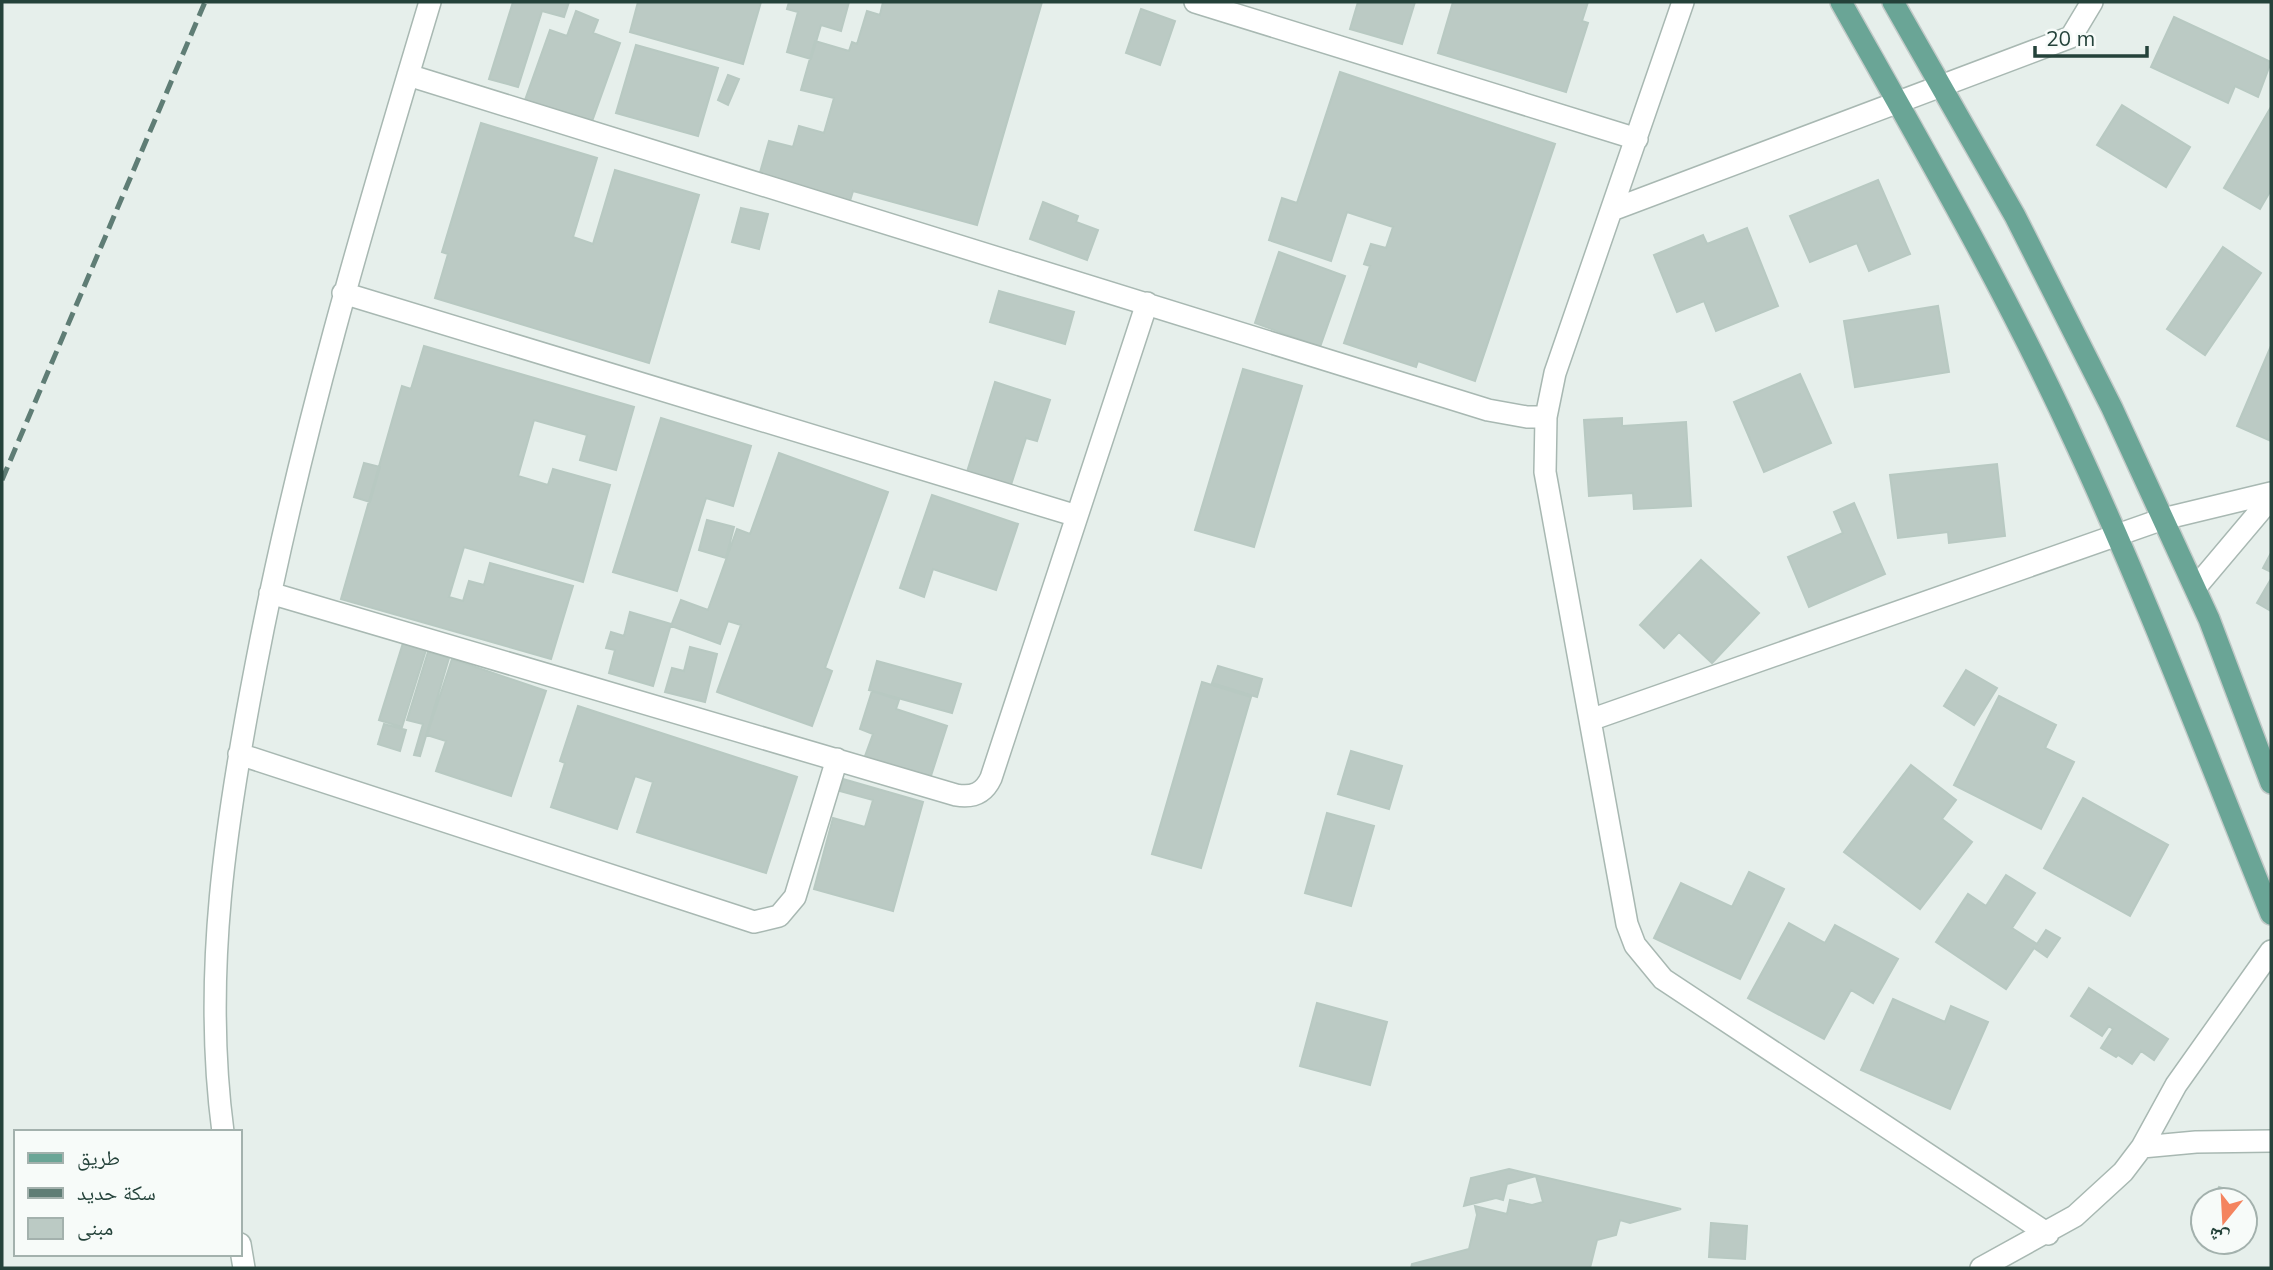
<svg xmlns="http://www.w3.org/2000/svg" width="2273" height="1270" font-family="Mulish,'Noto Naskh Arabic',sans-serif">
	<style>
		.building { fill: #bbcac4; stroke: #b8c9c2; stroke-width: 2 }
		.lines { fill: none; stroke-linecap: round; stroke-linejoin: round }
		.minor-casing { stroke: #a8b8b2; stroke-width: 24 }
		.major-casing { stroke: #c2cac8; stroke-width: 24 }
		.minor { stroke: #fff; stroke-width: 21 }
		.major { stroke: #6aa596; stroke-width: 21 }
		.rail { stroke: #5f7d75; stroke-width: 5; stroke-dasharray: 14 7; stroke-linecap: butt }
	</style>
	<rect width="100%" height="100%" fill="#e6efeb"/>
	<path class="building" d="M513,2h56l-5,15 -22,-6 -24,76 -29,-8z
		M638,2h123l-18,62 -113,-32z
		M789,2h60l-8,29 -20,-6 -10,34 -24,-7 11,-40 -11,-3z
		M883,2h159l-65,223 -124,-34 -3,10 -91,-25 10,-35 24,6 6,-21 25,7 10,-35 -33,-8 14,-49 34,10 3,-9 5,2 10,-33 13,4z
		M1358,2h57l-13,42 -52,-15z
		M1453,2h135l-6,19 6,2 -22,69 -128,-39z
		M1141,9l34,12 -15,44 -34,-12z
		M576,11l22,9 -5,13 27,10 -30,84 -66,-24 26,-73 17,6z
		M2174,17l97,45 -13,35 -23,-11 -7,17 -77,-36z
		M636,45l82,23 -20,68 -82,-23z
		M1340,72l215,72 -80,237 -57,-20 -2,6 -72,-24 26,-77 -6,-2 7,-20 15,4 7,-21 -46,-15 -16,49 -62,-21 13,-42 15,5z
		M728,75l11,4 -11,26 -10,-5z
		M2122,105l68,42 -24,40 -69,-42z
		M2271,107v83l-11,19 -36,-21z
		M481,123l116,35 -24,79 20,7 22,-74 84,25 -50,168 -214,-65 13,-44 -6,-2z
		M1878,180l32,74 -41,17 -12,-28 -47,19 -20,-46z
		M1043,202l35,14 -2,6 22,8 -11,30 -57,-21z
		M741,208l27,6 -9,35 -27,-7z
		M1747,228l31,78 -62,25 -12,-30 -27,11 -23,-57 49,-20 4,9z
		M2223,247l38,26 -56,82 -38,-26z
		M1279,252l66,24 -25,71 -65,-24z
		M999,291l75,21 -9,32 -75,-22z
		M1938,306l11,66 -94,15 -11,-66z
		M424,346l210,61 -18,63 -36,-10 7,-25 -53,-15 -16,56 30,9 5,-16 57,16 -27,97 -119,-35 -15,50 14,4 6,-20 15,4 6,-22 83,23 -22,73 -210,-60 61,-213 9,3z
		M2271,346v95l-34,-15z
		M1243,369l59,17 -48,161 -59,-17z
		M1800,374l31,69 -67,29 -30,-70z
		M995,382l55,18 -13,41 -11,-3 -16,50 -44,-13z
		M661,418l90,28 -18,60 -27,-8 -29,93 -64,-19z
		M1622,418v8l64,-4 5,84 -57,3 -1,-16 -44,3 -5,-76z
		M779,453l109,39 -63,176 7,3 -20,55 -95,-34 24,-67 -13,-4 -8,23 -49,-18 10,-26 27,10 29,-81 13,5z
		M364,463l16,4 -10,35 -16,-5z
		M1997,464l8,72 -56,7 -1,-11 -50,6 -8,-63z
		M932,495l86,29 -22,66 -63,-21 -9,28 -24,-9z
		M1854,503l31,71 -76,33 -21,-50 55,-24 -9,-21z
		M707,520l27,7 -8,31 -27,-8z
		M2271,553v19l-8,-4z
		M1701,560l58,53 -47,50 -33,-31 -15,16 -24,-23z
		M2271,579v32l-14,-8z
		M630,612l41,12 -18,62 -44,-13 6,-23 -9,-2 5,-16 13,4z
		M403,643l23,7 -24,77 -23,-7z
		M690,647l27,7 -12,48 -40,-10 7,-24 12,3z
		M428,652l21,6 -29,98 -6,-1 9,-31 -16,-4z
		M452,659l94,32 -35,105 -75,-25 10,-30 -19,-6z
		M877,661l84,23 -9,29 -83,-23z
		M1218,666l44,13 -5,18 -45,-14z
		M1966,670l31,18 -23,37 -30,-19z
		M1202,682l49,15 -50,171 -49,-14z
		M872,691l27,9 -3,9 51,17 -18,56 -65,-23 9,-25 -13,-5z
		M1999,696l57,29 -11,23 29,14 -33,67 -87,-44z
		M578,706l219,71 -31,96 -129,-41 16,-50 -18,-6 -18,53 -66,-22 14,-44 -5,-2z
		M384,724l22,6 -6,21 -22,-7z
		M1351,751l51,15 -13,43 -51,-15z
		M1911,765l45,35 -14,19 30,23 -52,67 -76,-57z
		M843,779l80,23 -30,109 -79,-22 19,-71 32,9 8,-27 -33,-9z
		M2083,798l85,47 -38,71 -86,-48z
		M1327,813l47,13 -23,80 -46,-13z
		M1749,872l35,17 -44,90 -86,-41 27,-55 51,24z
		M2006,875l29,18 -23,35 25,16 9,-14 14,8 -13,19 -13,-9 -28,41 -70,-47 32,-48 18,12z
		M1789,923l36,20 10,-18 63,34 -25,44 -22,-13 -27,49 -76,-41z
		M2089,988l79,51 -14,21 -13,-9 -9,13 -14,-9 -2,2 -15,-9 12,-19 -4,-3 -7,10 -31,-20z
		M1893,999l52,23 6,-16 37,16 -38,87 -89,-39z
		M1317,1003l70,19 -17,63 -70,-19z
		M1509,1169l172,40 -51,14 -10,-3 -4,15 -19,5 -7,28h-179l1,-4 57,-15 8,-34 -2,-9 32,8 3,-14 22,5 11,-3 -7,-26 -29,8 -4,16 -7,-2 -32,8 7,-28z
		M2219,1187l21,7 -2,6h-24z
		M1711,1223l36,3 -2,33 -36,-2z"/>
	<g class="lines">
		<g class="minor-casing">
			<path id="minor" d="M1195,2l442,137
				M1683,2l-128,371 -9,44 -1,55 82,452 8,21 28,34 385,255
				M408,75l1080,335 39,7h19
				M1612,210l459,-173 21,-35
				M343,293l734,223
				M2196,587l75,-89
				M270,593l686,202c17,3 28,-2 35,-17l156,-475
				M1590,720l573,-201 108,-26
				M239,754l515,168 25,-6 16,-19 42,-138
				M223,1132c-21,-158 3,-312 33,-467 43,-225 108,-444 174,-663
				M2142,1147l54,-5 75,-1
				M240,1244l4,24
				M1981,1268l94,-52 48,-44 19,-25 34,-62 95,-134"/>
		</g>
		<g class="major-casing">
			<path id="major" d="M1841,2c81,144 164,287 233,438 72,155 133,316 197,474
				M1893,2l122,214 97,192 97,211 62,164"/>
		</g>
		<use href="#minor" class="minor"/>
		<use href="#major" class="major"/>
		<path class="rail" d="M2,480l203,-478"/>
	</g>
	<rect width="2273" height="1270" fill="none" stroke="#24423a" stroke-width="7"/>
	<rect x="14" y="1130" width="228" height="126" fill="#f7fbf9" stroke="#a3b1ad" stroke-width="2"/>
	<rect x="28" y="1153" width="35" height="10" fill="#6aa596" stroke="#a3b1ad" stroke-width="2"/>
	<text x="77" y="1165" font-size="21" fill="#24423a">طريق</text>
	<rect x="28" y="1188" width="35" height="10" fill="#5f7d75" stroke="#a3b1ad" stroke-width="2"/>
	<text x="77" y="1200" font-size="21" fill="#24423a">سكة حديد</text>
	<rect x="28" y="1218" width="35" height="21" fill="#bbcac4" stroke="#a3b1ad" stroke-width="2"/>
	<text x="77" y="1235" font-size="21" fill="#24423a">مبنى</text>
	<g transform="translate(2224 1221) rotate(198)"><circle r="33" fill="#f7fbf9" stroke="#a3b1ad" stroke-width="2"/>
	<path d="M0-5L12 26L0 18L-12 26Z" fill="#f4845f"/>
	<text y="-10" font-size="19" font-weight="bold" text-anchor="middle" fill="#24423a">ش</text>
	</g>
	<path d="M2035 46v10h112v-10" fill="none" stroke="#24423a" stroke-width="3.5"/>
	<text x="2046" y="46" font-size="21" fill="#24423a" stroke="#f7fbf9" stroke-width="5" paint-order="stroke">20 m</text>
</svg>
